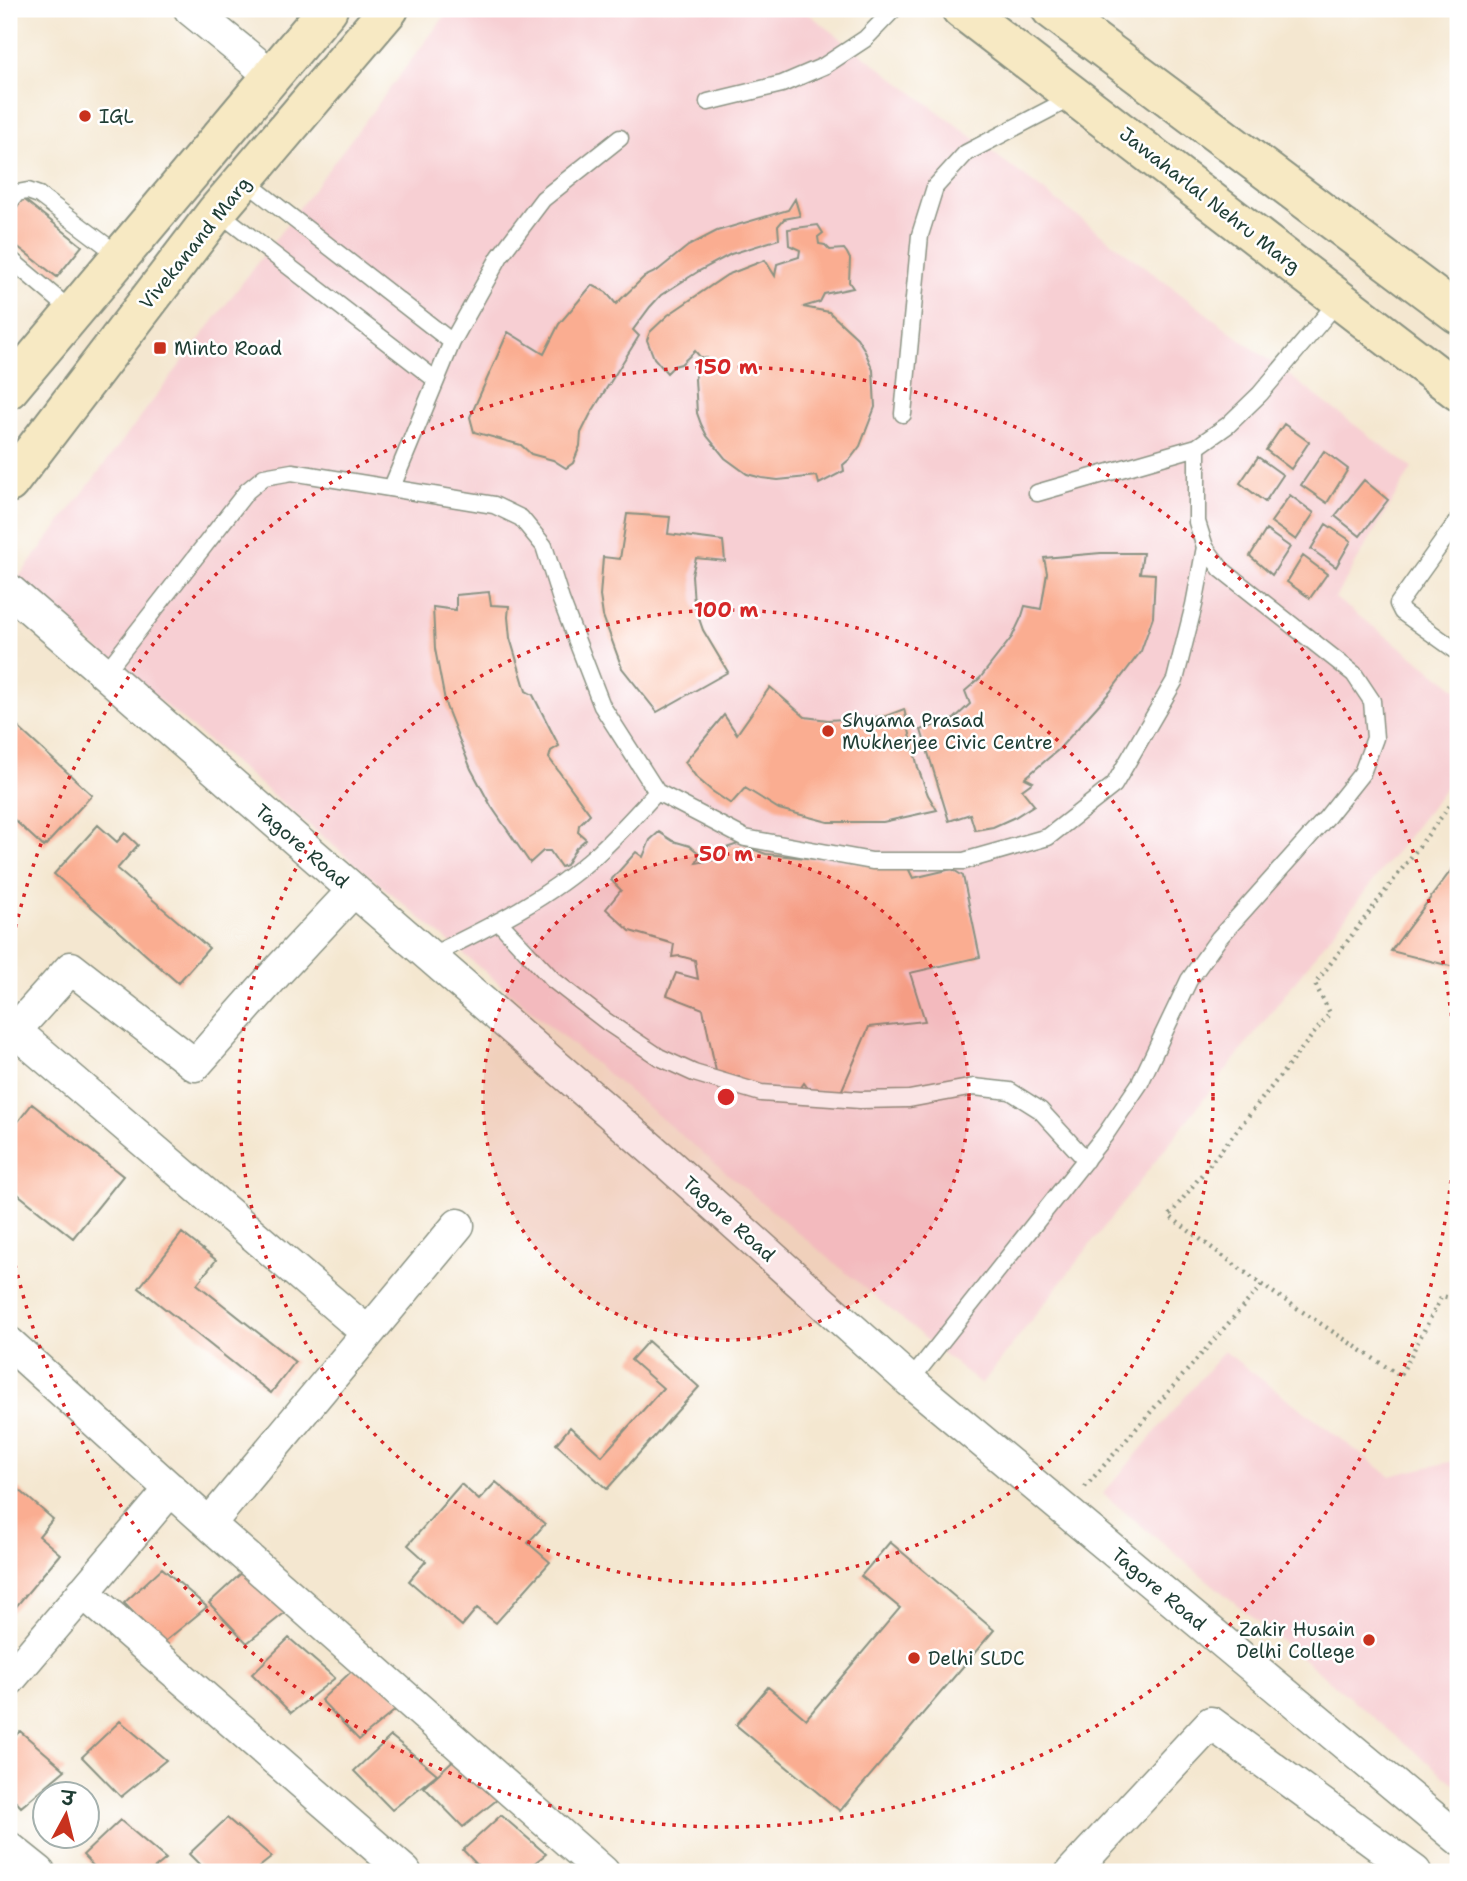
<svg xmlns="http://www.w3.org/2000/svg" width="1467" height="1881" font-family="'Shantell Sans','Playpen Sans Deva',sans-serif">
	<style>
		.built { fill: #f7cfd3 }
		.building { fill: #faad91 }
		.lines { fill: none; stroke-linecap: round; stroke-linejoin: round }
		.lane-casing { stroke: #8a9282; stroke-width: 19 }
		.street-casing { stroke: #8a9282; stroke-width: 35 }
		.secondary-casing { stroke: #8a9282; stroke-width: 42 }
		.path { stroke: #8a9282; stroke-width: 4.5; stroke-dasharray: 2 5; stroke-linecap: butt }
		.lane { stroke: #fff; stroke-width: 16 }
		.street { stroke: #fff; stroke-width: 32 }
		.secondary { stroke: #f7e9c3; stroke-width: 38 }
		.ring { fill: none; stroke: #d62828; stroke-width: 3.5; stroke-dasharray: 3.5 7 }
		.poi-dot { fill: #c8321e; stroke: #fff; stroke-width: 2.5 }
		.labels { text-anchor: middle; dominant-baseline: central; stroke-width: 5; stroke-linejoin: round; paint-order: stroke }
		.poi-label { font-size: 19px; fill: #1f3d34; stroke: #fff; text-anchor: start }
		.street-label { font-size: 19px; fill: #1f3d34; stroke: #fff }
		.centre { fill: #d62828; stroke: #fff; stroke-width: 3.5 }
		.ring-label { font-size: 21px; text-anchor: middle; font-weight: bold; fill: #d62828; stroke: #fff; stroke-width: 5; stroke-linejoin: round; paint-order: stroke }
	</style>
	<rect width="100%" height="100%" fill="#fff"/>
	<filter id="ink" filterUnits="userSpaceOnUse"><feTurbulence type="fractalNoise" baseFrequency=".0143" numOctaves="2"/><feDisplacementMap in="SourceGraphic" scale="14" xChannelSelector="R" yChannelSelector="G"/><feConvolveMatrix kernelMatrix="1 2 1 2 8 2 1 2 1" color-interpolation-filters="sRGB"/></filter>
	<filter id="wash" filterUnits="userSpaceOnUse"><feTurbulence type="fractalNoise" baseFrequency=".00686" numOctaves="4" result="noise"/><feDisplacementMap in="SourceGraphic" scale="28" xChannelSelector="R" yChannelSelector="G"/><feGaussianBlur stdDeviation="1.57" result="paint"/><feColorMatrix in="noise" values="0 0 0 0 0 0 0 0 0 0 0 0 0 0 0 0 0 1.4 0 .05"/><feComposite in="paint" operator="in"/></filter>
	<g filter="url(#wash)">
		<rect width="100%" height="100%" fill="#f4e7d0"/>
		<path class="built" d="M450,9h352l610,459 -77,130 123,92v82l-477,613 -965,-804z
			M1224,1351l166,125 68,-16v327l-355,-293z"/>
		<g id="blocks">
			<path class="building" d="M21,197l61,49 -25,31 -48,-37v-27z
				M795,199l5,17 -16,3 -6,7 1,13 -48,15 -32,17 -38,24 -11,12 -17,23 6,6 -49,79 -9,18 -1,13 -7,17 -7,5 -13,-8 -22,-6 -10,-9 -47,-13 -4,-15 38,-85 36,22 15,-30 33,-39 14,7 10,12 28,-27 13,-6 31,-25 29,-15 71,-21z
				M818,225l5,8 -5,4 1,7 6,1 5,5 14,-1 3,4 3,6 -1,23 4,6 -29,6 -4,8 -17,5 26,5 28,26 7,11 9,21 2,37 -15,39 -9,12 -8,7 1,6 -25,13 -2,-8 -39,4 -16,-2 -15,-4 -22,-16 -18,-22 -6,-12 -4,-11 -2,-34 3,-12h6l3,-9h-6l-6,-7 -14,13 -7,2 -7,7 -13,-15 -7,-18 3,-8 18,-17 59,-40 38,-15 10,16 2,-12 22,-7 1,-7 -11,-5 -1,-16z
				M1284,424l25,18 -18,27 -25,-19z
				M1324,451l24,18 -21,34 -26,-18z
				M1258,457l25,18 -18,27 -25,-19z
				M1364,480l24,20 -28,36 -25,-20z
				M1290,495l24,18 -18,27 -25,-18z
				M627,514l43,3 -2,17 55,7 2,20 -29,-3 -4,17 2,29 9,26 25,42 -71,40 -35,-44 -19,-52 -3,-20 3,-39 17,2z
				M1326,524l25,17 -15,26 -25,-18z
				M1266,530l24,17 -18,28 -22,-19z
				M1101,553h42l-3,20 15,1 -2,43 -12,34 -31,41 -52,58 -33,28 8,4 -11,8 12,15 -19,12 -22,10 -18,3 -5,-16 -21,7 -28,-91 33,-11 16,-15 -5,-13 15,-13 32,-41 10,-21 3,-10 16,3 6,-36 -3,-15z
				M1303,556l24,18 -17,24 -23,-16z
				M489,592l2,13 18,1 -1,11 2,21 16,53 7,4 26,51 -8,5 -2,7 41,56 -11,11 -1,7 8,7 -10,9 -10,17 -5,2 -11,-16h-7l-13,12 -39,-57 -20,-37 -25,-63 -11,-57 -2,-42 23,3v-15z
				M770,687l35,30 23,3 33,-2 25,-2 18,-7 14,59 10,27 9,15 -54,12h-55l-49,-13 -34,-21 -14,16 -19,-13 -15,-13 -12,-16 39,-47 13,19z
				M9,719l83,76 -48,52 -35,-32z
				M98,825l19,17 8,-9 13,12 -21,24 92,79 -31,35 -124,-109z
				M659,832l14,9 17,5 10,8 -4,9 23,-4 4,-10 15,-5 28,10 142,14 5,10 39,-9 11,7 17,81 -70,16 15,48 -56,6 -28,65 -31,-1 -6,-8 -5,7 -60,-7v-6l-22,-1 -14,-67 -36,-14 9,-22 22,6 -3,-19 -15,-4 -8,1 2,-13 -44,-13 -24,-22 15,-19 -10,-10 25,-28 7,5 7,-17z
				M1458,861v107l-67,-17z
				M32,1104l91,72 -50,62 -64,-51v-54z
				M182,1233l34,27 -19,24 98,78 -24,31 -132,-105z
				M648,1341l51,46 -92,102 -51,-45 14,-17 32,29 61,-68 -32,-28z
				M9,1481l44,38 -14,17 21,18 -51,61z
				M496,1482l49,42 -17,19 22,19 -54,61 -19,-15 -15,18 -53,-45 17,-20 -18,-16 53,-61 18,16z
				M890,1542l104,88 -154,181 -104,-86 32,-38 38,32 94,-111 -39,-32z
				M162,1568l45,39 -44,36 -39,-40z
				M247,1568l45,39 -45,36 -38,-40z
				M289,1638l46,40 -44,35 -39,-39z
				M358,1665l46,38 -45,37 -38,-40z
				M120,1721l46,39 -45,37 -39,-40z
				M20,1731l45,39 -44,37 -12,-13v-52z
				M391,1736l46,38 -45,36 -38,-39z
				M462,1752l46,39 -45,36 -39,-40z
				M501,1815l45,39 -23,18h-39l-21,-22z
				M227,1818l45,39 -19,15h-46l-18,-18z
				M120,1820l46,39 -16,13h-51l-16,-17z"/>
		</g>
	</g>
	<g filter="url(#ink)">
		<use href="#blocks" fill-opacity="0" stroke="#8a9282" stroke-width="2"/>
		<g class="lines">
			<g class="lane-casing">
				<path id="lane" d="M708,102l74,-18 42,-18 41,-27 29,-30
					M245,181l207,161
					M9,203l8,-10 11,-2 11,4 81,61
					M217,211l219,169
					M9,258l64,54
					M903,414l17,-179 15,-48 31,-34 109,-57
					M392,487l60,-145 48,-86 43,-57 77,-61
					M1037,493l160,-46 31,-22 32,-31 79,-94
					M1458,520l-60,84 4,8 56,40
					M105,673l142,-182 17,-14 28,-5 202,33 27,13 23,28 17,54 41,106 55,86 88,46 127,23h92l84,-24 66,-52 61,-105 19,-75 11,-58 -8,-25v-75
					M499,922l54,58 54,42 52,35 35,16 67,20 99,7 49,-1 65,-12 36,4 30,19 46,50
					M428,957c59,-29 120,-58 169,-103 21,-19 40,-41 60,-62
					M910,1381l195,-246 35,-52 49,-103 30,-42 108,-121 35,-44 13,-35 -3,-37 -18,-27 -133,-105 -16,-22"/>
			</g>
			<g class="street-casing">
				<path id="street" d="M190,9l82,67
					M9,590l655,570 246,221 548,457
					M15,1031l353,302
					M9,1037l62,-69 124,97 83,-94 75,-80
					M9,1343l200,181 394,348
					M209,1524l249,-299
					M83,1592l322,280
					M9,1680l162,-191
					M9,1848l30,24
					M1072,1872l139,-149 204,149"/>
			</g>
			<g class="secondary-casing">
				<path id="secondary" d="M961,9l497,382
					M1051,9l407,305
					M9,389l319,-380
					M9,483l208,-272 172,-202"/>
			</g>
			<path class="path" d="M1458,795l-143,189 15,29 -161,203 93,69 138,91 42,-80 16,4
				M1085,1487l177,-202"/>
			<use href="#lane" class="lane"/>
			<use href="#street" class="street"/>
			<use href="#secondary" class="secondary"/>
		</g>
	</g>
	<circle cx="726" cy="1097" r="243" fill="#d62828" fill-opacity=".12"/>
	<g class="ring">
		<circle cx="726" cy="1097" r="243"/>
		<circle cx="726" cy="1097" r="487"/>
		<path d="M9 958A730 730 0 1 1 9 1236"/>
	</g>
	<g class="poi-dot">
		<circle cx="85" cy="116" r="7"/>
		<rect x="153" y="341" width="14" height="14" rx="3.5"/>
		<circle cx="828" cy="731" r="7"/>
		<circle cx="1369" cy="1640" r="7"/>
		<circle cx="914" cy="1658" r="7"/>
	</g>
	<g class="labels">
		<g class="poi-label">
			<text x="99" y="116">IGL</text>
			<text x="174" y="348">Minto Road</text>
			<text x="842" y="720">Shyama Prasad<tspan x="842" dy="22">Mukherjee Civic Centre</tspan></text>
			<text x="1355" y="1629" text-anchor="end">Zakir Husain<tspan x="1355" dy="22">Delhi College</tspan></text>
			<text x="928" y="1658">Delhi SLDC</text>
		</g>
		<g class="street-label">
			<text transform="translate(1210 200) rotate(38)">Jawaharlal Nehru Marg</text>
			<text transform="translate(195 243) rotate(-51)">Vivekanand Marg</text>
			<text transform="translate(302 846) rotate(41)">Tagore Road</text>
			<text transform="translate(729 1219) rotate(42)">Tagore Road</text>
			<text transform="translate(1159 1589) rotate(40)">Tagore Road</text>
		</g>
	</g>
	<circle cx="726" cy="1097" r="10" class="centre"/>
	<g class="ring-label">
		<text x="726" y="374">150 m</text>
		<text x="726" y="617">100 m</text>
		<text x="726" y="861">50 m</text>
	</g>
	<rect width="1467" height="1881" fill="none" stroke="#fff" stroke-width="35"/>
	<g transform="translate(66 1815) rotate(7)"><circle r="33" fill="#ffffff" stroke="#a5b1ae" stroke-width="2"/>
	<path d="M0-5L12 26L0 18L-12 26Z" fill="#c8321e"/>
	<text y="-10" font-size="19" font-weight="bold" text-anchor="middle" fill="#1f3d34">उ</text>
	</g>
</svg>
